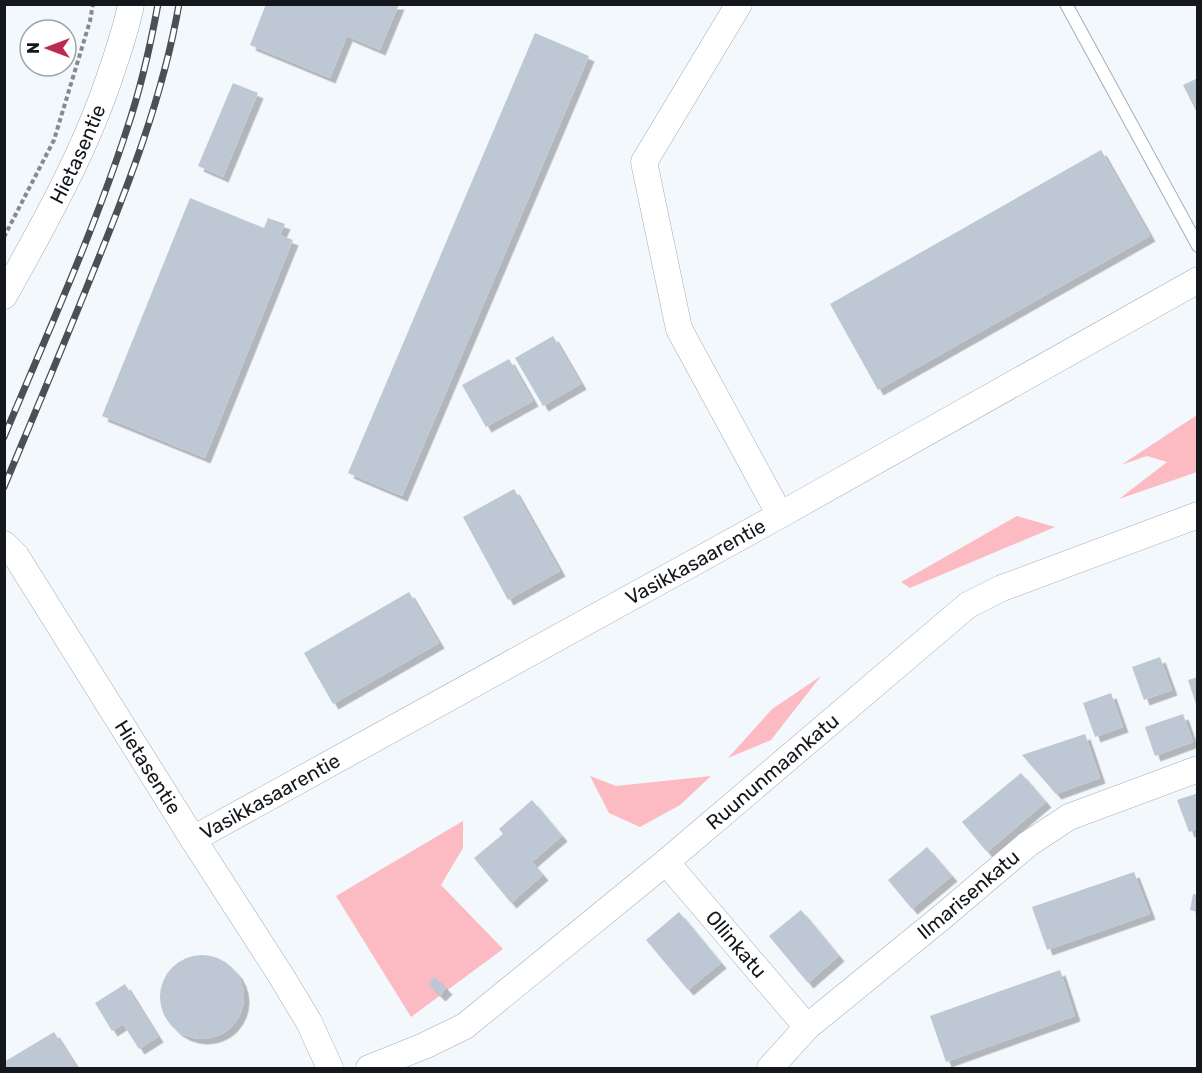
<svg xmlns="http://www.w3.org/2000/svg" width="1202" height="1073" font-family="Rubik,sans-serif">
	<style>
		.green { fill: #fcbbc2 }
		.building { fill: #bdc8d4; filter: url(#shadow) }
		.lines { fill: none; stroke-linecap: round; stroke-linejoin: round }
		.service-casing { stroke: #a3adb8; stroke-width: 14 }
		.minor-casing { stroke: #a3adb8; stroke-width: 27 }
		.path { stroke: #868a8f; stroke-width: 4; stroke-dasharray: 4.5 3; stroke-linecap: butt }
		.service { stroke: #fff; stroke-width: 12 }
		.minor { stroke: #fff; stroke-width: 26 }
		.rail-casing { stroke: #4b5054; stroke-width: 7 }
		.rail { stroke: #fff; stroke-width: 4.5; stroke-dasharray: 14; stroke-linecap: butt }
		.labels { text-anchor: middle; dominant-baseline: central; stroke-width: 5; stroke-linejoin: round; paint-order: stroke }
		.street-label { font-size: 20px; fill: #14181c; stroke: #fff }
	</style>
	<defs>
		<filter id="shadow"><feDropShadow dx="5.5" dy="5.5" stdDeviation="0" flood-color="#0004"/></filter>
	</defs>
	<rect width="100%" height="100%" fill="#f3f8fd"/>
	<path class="green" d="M1197,415v57l-78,27 48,-37 -20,-6 -26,9z
		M1017,516l38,11 -145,61 -9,-6z
		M821,676l-50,64 -43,18 44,-49z
		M590,776l26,10 95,-10 -31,29 -40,22 -31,-14z
		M463,821v27l-22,37 62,64 -92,68 -75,-121z"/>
	<path class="building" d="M266,4h133l-19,46 -33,-14 -17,42 -80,-33z
		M535,33l54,23 -187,440 -54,-23z
		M1198,78v37l-15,-30z
		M233,83l25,10 -35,84 -25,-11z
		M1101,150l49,86 -272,154 -48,-86z
		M190,198l74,30 4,-10 17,6 -5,11 13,5 -88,218 -103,-42z
		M553,336l28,48 -38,22 -28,-48z
		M509,359l24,42 -47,26 -24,-42z
		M514,489l46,82 -52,29 -45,-83z
		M409,592l30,51 -106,61 -29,-51z
		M1160,657l12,33 -28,10 -12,-33z
		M1198,677v30h-1l-9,-27z
		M1111,693l12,34 -28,10 -12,-34z
		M1183,714l10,28 -38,14 -10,-29z
		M1085,734l15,44 -44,16 -34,-39z
		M1021,773l25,29 -59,50 -25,-30z
		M1198,793v36l-9,3 -12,-32z
		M532,800l30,36 -30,26 11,13 -32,28 -37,-45 29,-24 -4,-5z
		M927,847l25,29 -40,33 -24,-29z
		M1134,872l16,42 -103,36 -15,-43z
		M1193,894l5,1v17l-8,-2z
		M801,910l38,46 -31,27 -39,-47z
		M679,912l42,51 -33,27 -42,-50z
		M160 997a42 42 0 1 1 84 0a42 42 0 1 1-84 0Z
		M1060,970l15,46 -129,46 -16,-46z
		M435,977l12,12 -7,7 -12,-12z
		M125,984l33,53 -19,12 -16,-25 -11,7 -17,-28z
		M54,1032l23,36h-73v-6z"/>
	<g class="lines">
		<g class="service-casing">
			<path id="service" d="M1066,4l132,242"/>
		</g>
		<g class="minor-casing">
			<g id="minor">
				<path d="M739,4l-95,158 35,167 101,186"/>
				<path id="s1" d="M4,296c42,-75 83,-148 109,-229 7,-21 14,-41 18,-63"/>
				<path id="s2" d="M4,544l12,12 177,283 87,135 29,48 21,46"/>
				<path id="s3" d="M193,839l587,-324 418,-235"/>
				<path id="s4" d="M666,862l141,165"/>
				<path id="s5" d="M369,1068l55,-22 41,-20 201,-164 302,-257 34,-17 196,-73"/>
				<path id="s6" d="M770,1068l37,-41 135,-110 86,-73 41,-27 129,-48"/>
			</g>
		</g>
		<path class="path" d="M4,237l50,-97 36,-119 3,-17"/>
		<use href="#service" class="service"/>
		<use href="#minor" class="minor"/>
		<g class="rail-casing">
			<path id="rail" d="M4,437c42,-101 88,-201 122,-305 14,-41 24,-84 32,-128
				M4,487c30,-72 60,-143 89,-215 35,-86 70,-175 86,-268"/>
		</g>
		<use href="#rail" class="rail"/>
	</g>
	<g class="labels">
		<g class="street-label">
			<text stroke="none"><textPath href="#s1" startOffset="160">Hietasentie</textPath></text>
			<text stroke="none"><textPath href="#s3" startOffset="574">Vasikkasaarentie</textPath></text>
			<text stroke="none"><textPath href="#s2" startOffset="266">Hietasentie</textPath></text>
			<text stroke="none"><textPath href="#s5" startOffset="504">Ruununmaankatu</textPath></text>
			<text stroke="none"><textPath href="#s3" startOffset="88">Vasikkasaarentie</textPath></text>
			<text stroke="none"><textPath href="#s6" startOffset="264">Ilmarisenkatu</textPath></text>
			<text stroke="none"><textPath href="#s4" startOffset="108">Ollinkatu</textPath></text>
		</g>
	</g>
	<rect width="1202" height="1073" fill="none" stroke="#14181c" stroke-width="12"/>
	<g transform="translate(48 48) rotate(270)"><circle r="28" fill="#ffffff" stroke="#a1a3a4" stroke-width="1.5"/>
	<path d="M0-4.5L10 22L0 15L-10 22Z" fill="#bb2b4f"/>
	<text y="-9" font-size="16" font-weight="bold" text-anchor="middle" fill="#14181c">N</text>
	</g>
</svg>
